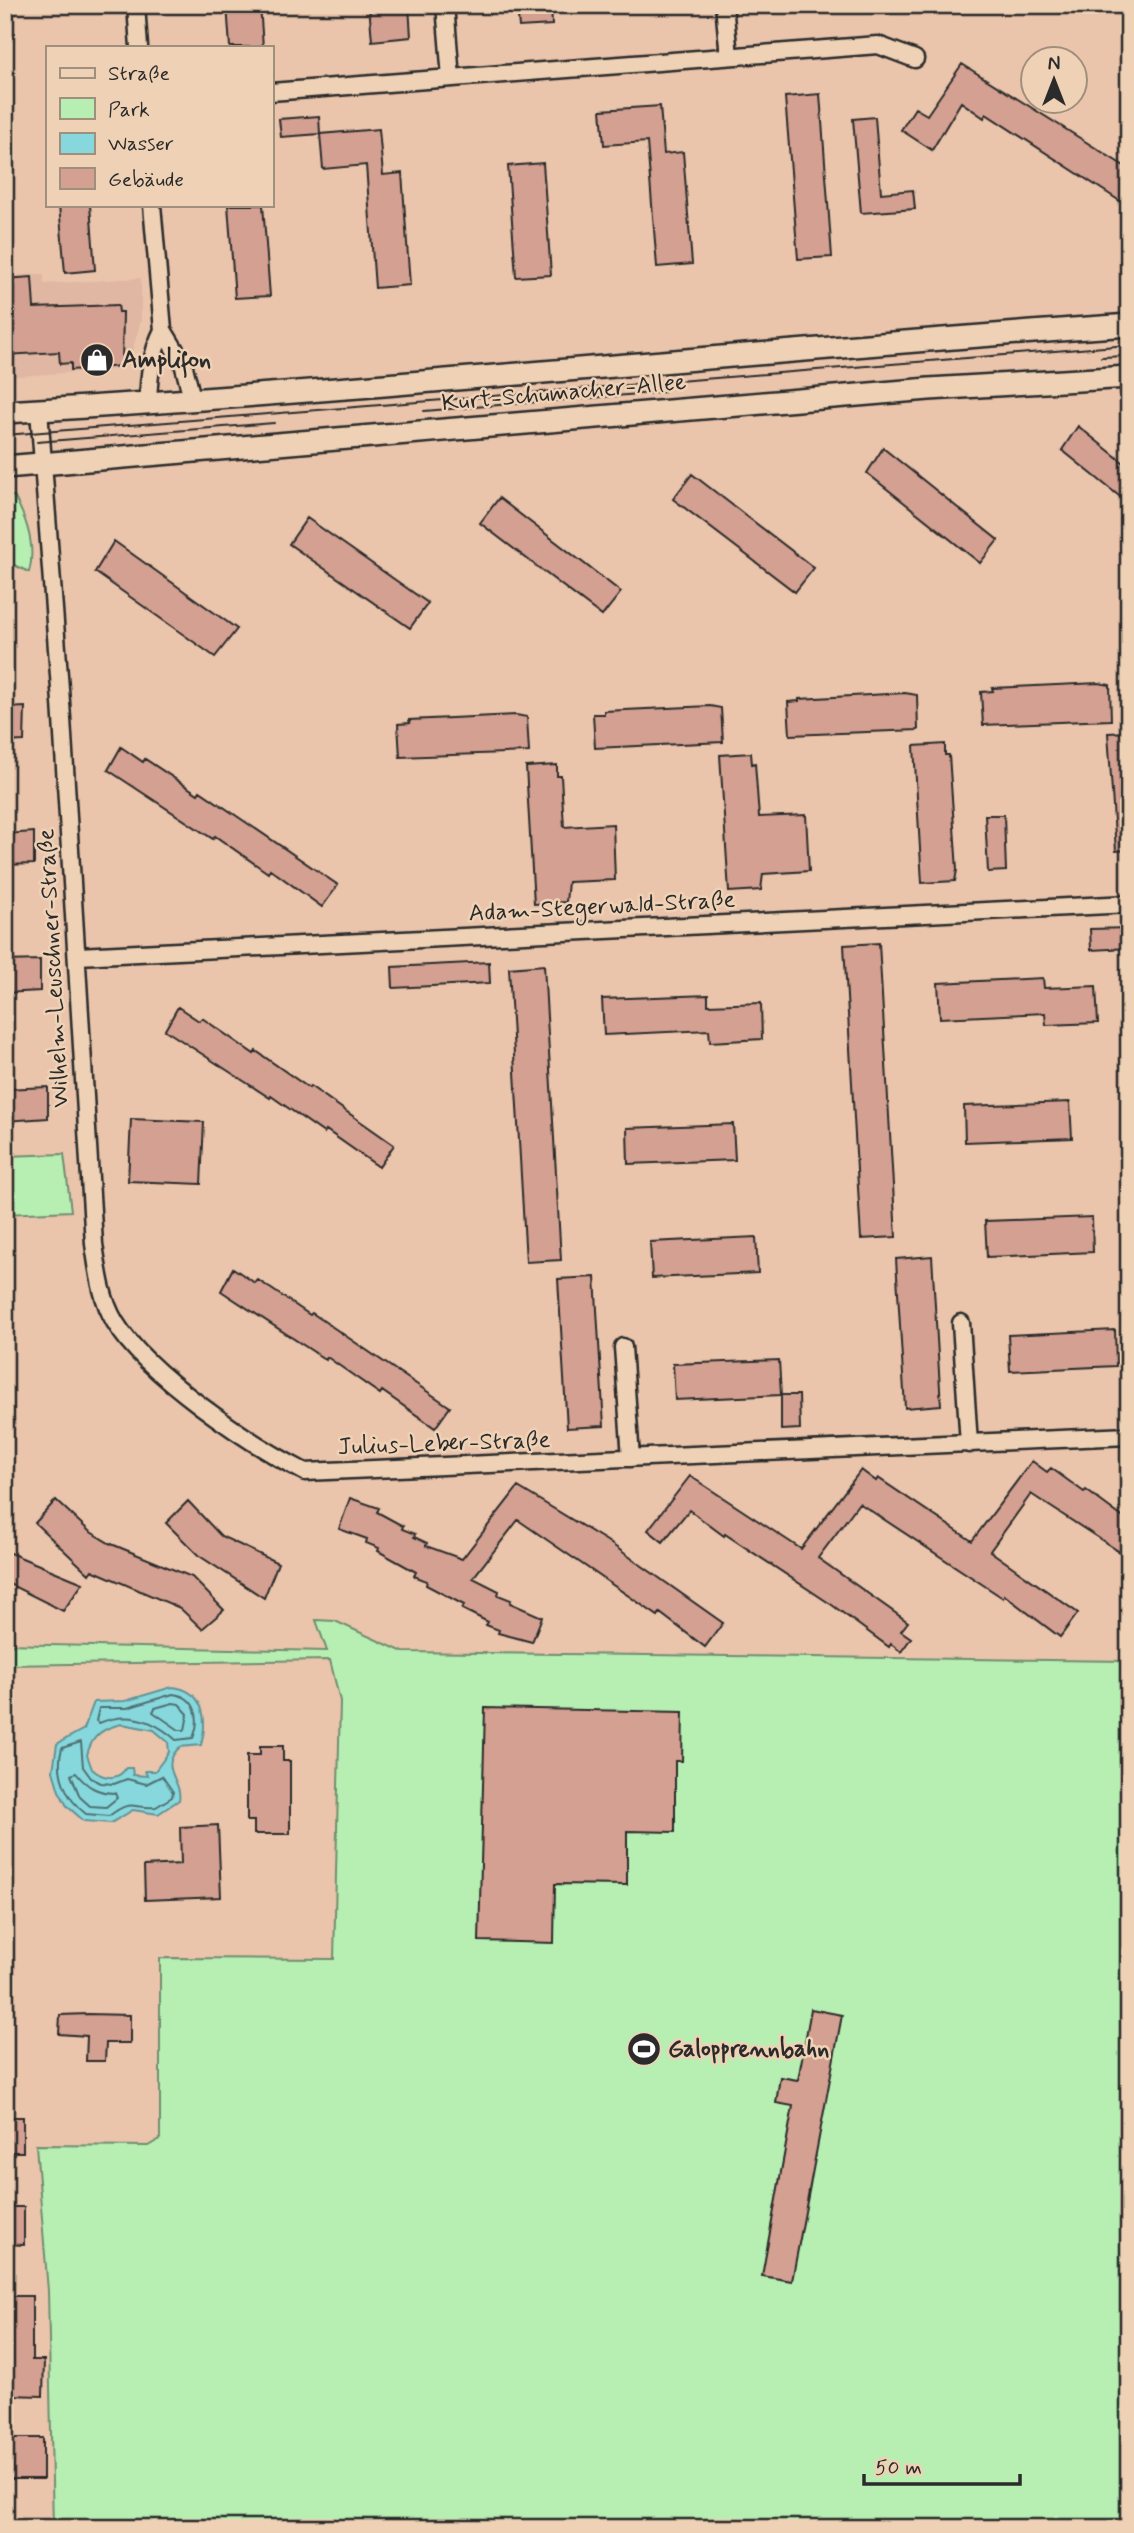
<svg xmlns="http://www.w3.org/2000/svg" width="1134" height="2533" font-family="Mynerve,sans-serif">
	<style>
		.built { fill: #dfb7a2 }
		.green { fill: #b7efb3; stroke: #718d6f; stroke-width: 2 }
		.water { fill: #86d8dd; stroke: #629396; stroke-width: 2; fill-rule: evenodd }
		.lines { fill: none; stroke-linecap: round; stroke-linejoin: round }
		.shore { stroke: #4f7072; stroke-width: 2 }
		.building { fill: #d4a091; stroke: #2b2b2b; stroke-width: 2 }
		.minor-casing { stroke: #2b2b2b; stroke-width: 21 }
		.tertiary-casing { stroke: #2b2b2b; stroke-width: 26 }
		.minor { stroke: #efd2b5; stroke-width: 16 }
		.tertiary { stroke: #efd2b5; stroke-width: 21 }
		.tram { stroke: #2b2b2b; stroke-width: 2 }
		.labels { text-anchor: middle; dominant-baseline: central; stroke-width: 5; stroke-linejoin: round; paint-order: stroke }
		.poi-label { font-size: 24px; font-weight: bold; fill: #2b2b2b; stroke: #efd2b5; text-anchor: start }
		.street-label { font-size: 24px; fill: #2b2b2b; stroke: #efd2b5 }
	</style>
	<rect width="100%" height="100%" fill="#eac5ac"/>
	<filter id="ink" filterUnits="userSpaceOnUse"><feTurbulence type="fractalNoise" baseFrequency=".0143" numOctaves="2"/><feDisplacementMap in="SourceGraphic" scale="14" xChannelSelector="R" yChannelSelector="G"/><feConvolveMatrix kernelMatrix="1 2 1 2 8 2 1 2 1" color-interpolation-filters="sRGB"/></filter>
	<g filter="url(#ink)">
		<path class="built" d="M44,274v10l97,-6v42l-10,35 -9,14 -117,8v-101z"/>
		<path class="green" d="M14,496c12,22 22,51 15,76l-24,-11v-64z
			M64,1154l7,57 -66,3v-58z
			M316,1620l19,1 68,31 726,9v867h-1076l-5,-237 -12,-146 112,1 12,-7v-181l174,1 6,-258 -10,-41 -325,5v-21l322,7z"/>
		<path class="water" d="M172,1687c32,3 36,32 29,58l-21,2c-23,21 3,33 -1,53l-21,14 -25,-4 -22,13 -27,-2 -17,-15 -8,-15 -6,-20 4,-27 27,-15 10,-27 31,-1zM122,1724l32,6 14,12 1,10 -14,19h-10l2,5 -14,-1 -1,-7h-6c-8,13 -23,11 -34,1l-5,-14c5,-20 16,-27 35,-31z"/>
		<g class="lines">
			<path class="shore" d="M173,1694c24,3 28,25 20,44l-17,2c-22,-20 -48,-29 -77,-17l-3,-2 3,-13h28z
				M173,1703l6,1 9,10 -3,16h-6l-26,-18 2,-4z
				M81,1742l2,25 8,11 10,5 13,1 13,-5 19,5 16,-8 11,16 -1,5 -16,10c-25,2 -23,-9 -47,9l-23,-2c-20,-15 -31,-41 -24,-66z
				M76,1773c11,14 22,20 39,20l2,5 -11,9 -16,-1 -10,-9 -9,-22z"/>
		</g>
		<path class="building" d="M227,5h33l3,42h-33z
			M369,5h40l2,32 -39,4z
			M517,5h34l1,20 -33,2z
			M962,64l167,105v38l-143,-93 -2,4 -23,-16 -29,48 -31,-20 14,-22 12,7z
			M820,94l12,163 -34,2 -13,-162z
			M660,106l4,48 19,-2 9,112 -35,3 -10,-125 -43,3 -3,-35z
			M319,116l1,18 -39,3 -2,-18z
			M875,117l6,76 32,-3 2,19 -54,4 -8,-94z
			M379,129l4,46 19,-2 8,112 -35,3 -9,-123 -43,4 -3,-35z
			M543,163l8,112 -35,2 -8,-111z
			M59,205h31l5,65 -30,3z
			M228,205h35l7,91 -35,2z
			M32,277l2,31 84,-3 1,7h4l-1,54 -51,4v-7l-11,1 -1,-12 -54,3v-76z
			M1078,426l51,41v37l-67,-54z
			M883,448l115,92 -18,23 -113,-90z
			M692,474l122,94 -19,24 -122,-93z
			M499,498l122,94 -19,24 -122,-93z
			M307,518l121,85 -18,25 -121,-84z
			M114,541l123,88 -22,28 -120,-85z
			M1099,683l11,2 1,35 -128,5 -2,-33 12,-1 -1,-3z
			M905,693l12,2 1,35 -128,5 -2,-33 11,-1v-2z
			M710,706l11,2 2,34 -128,6 -2,-34h11v-3z
			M25,707l-1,34 -19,1v-34z
			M516,715l11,2 2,35 -129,5 -2,-33 12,-1 -1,-3z
			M1129,732v118l-13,1 -8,-118z
			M945,744v11h4l8,115 -2,11 -33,2 -8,-137z
			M121,747l22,15 2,-3 53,35 2,-3 138,94 -16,22 -52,-38 -2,4 -53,-37 -2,3 -105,-69z
			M751,753l1,11 3,-1 4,54 47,-2 3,56 -46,3 -2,16 -32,2 -9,-137z
			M557,765v11h4l3,51 49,-3 2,56 -47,2 -2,20 -32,2 -8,-137z
			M985,815h19l2,56 -18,1z
			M34,832v32l-29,1v-31z
			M1129,928v20l-38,2 -1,-21z
			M879,943l17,294 -35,2 -17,-294z
			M40,960v31l-35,2v-32z
			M489,962l1,21 -97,5 -1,-21z
			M544,965l17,295 -35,2 -17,-294z
			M1043,978l1,10 52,-2 2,37 -52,2 -1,-12 -105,5 -2,-35z
			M708,995v10l53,-2 1,36 -52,3 -1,-12 -105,5 -2,-36z
			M178,1007l21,14 3,-3 52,36 2,-3 53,37 1,-2 84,59 -15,22 -53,-37 -2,3 -53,-37 -1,2 -105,-68z
			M48,1087v31l-43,3v-32z
			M1070,1102l2,36 -107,4 -1,-36z
			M131,1119l73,3 -3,62 -73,-3z
			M733,1124l2,36 -107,4 -1,-36z
			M1092,1217l1,35 -106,5 -2,-36z
			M756,1237l2,36 -106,5 -2,-36z
			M932,1256l9,149 -36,3 -9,-149z
			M233,1268l22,15 3,-3 52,35 2,-2 138,94 -15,21 -53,-37 -2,3 -53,-37 -1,3 -105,-69z
			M595,1277l9,149 -37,2 -9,-149z
			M1115,1330l1,36 -106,5 -2,-36z
			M779,1360l2,35 -106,5 -2,-36z
			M781,1395h18l1,34 -19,1z
			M1032,1461l15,11 4,-4 33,24 2,-2 43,32v36l-98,-64 -41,57 88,62 -18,24 -56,-42 -1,3 -144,-95 -41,55 90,64 -7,9 10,7 -10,14 -10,-8 -2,3 -57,-42 -107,-71 -1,2 -35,-26 -26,32 -15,-12 42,-54 111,73 60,-79 15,11 2,-3 94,63z
			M518,1487l89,54 116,82 -18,24 -45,-34 -2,3 -140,-96 -45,58 26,13 -1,4 13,5 -1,3 32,14 -10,25 -34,-9 1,-3 -13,-5 2,-3 -26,-13 2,-4 -38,-20 1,-4 -13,-5 2,-4 -38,-21 1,-3 -13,-5 1,-4 -28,-10 11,-31 29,10 -2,4 26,14 -1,3 13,5 -1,3 13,6 -1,3 36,13z
			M56,1500l33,31 20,12 83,34 32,33 -22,19 -22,-21 -88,-38 -3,4 -54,-51z
			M188,1501l33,35 57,27 -14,35 -66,-43 -32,-32z
			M5,1551l78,32 -20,28 -58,-29z
			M485,1708l198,4 -1,49h-7v71l-48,-1v54l-72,-1 -1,59 -75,-2z
			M260,1746h23v15h7v73h-36v-13h-7v-66h13z
			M218,1825l3,72 -76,3 -1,-34 37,-2 -1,-37z
			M811,2009l31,6 -50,266 -30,-5 31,-170 -17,-3 4,-26 18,3z
			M88,2014l42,1v28h-24l-1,18h-19l1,-25 -28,-2 1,-19z
			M5,2117h18v35h-18z
			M5,2207h19v38l-19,-1z
			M5,2296h27v64h12l-1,36 -38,-1z
			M5,2438h38v41h-38z"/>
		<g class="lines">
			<g class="minor-casing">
				<path id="minor" d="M136,5l3,42
					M445,5l6,73
					M724,5l5,51
					M271,92l607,-47 37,14
					M152,205l11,125 20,33 9,35
					M148,402c1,-26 3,-48 15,-72
					M39,410l22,292 33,542c4,27 7,55 21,78 31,52 135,122 190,150l824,-36
					M78,956l1051,-52
					M961,1323l8,121
					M623,1347l8,111"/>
			</g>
			<g class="tertiary-casing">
				<path id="tertiary" d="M5,412c375,-22 749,-61 1124,-87
					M5,467l924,-78 200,-12"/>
			</g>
			<use href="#minor" class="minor"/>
			<use href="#tertiary" class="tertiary"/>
			<path class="tram" d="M1101,357l28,-1
				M424,411l241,-19
				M5,435l1124,-90
				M37,442l237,-19"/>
		</g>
	</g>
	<defs>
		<g id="shop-disc" transform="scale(1.75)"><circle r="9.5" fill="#2b2b2b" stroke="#efd2b5"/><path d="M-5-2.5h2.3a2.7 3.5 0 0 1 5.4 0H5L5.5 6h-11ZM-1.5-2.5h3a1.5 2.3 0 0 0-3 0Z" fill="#fff"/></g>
		<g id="stadium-disc" transform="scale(1.75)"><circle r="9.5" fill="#2b2b2b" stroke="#efd2b5"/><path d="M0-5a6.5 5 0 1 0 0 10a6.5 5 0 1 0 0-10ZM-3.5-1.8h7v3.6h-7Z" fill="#fff"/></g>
	</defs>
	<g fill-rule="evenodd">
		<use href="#shop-disc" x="97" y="360"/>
		<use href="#stadium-disc" x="644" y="2049"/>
	</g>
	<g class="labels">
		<g class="poi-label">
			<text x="122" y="360">Amplifon</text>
			<text x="668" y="2049">Galopprennbahn</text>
		</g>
		<g class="street-label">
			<text transform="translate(564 393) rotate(-5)">Kurt-Schumacher-Allee</text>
			<text transform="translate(602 907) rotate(-3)">Adam-Stegerwald-Straße</text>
			<text transform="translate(54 968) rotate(-93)">Wilhelm-Leuschner-Straße</text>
			<text transform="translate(444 1444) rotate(-2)">Julius-Leber-Straße</text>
		</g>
	</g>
	<rect width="1134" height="2533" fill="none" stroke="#efd2b5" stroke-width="28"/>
	<rect x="14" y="14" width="1106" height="2505" fill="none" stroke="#2b2b2b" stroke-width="2.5" filter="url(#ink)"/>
	<rect x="46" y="46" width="228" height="161" fill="#efd2b5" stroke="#a18f7e" stroke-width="2"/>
	<rect x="60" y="68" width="35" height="10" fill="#efd2b5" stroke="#a18f7e" stroke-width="2"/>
	<text x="108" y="80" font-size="21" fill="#2b2b2b">Straße</text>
	<rect x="60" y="98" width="35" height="21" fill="#b7efb3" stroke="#a18f7e" stroke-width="2"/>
	<text x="108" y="116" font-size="21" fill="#2b2b2b">Park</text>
	<rect x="60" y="133" width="35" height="21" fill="#86d8dd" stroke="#a18f7e" stroke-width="2"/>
	<text x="108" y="150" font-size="21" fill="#2b2b2b">Wasser</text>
	<rect x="60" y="168" width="35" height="21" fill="#d4a091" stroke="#a18f7e" stroke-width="2"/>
	<text x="108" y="186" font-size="21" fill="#2b2b2b">Gebäude</text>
	<g transform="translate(1054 80)"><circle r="33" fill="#efd2b5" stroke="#a18f7e" stroke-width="2"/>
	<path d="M0-5L12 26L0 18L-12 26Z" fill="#2b2b2b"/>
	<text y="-10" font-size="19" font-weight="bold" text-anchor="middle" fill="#2b2b2b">N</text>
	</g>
	<path d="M864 2474v10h156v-10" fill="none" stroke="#2b2b2b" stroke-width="3.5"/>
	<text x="875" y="2474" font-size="21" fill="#2b2b2b" stroke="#efd2b5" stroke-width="5" paint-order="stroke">50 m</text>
</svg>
